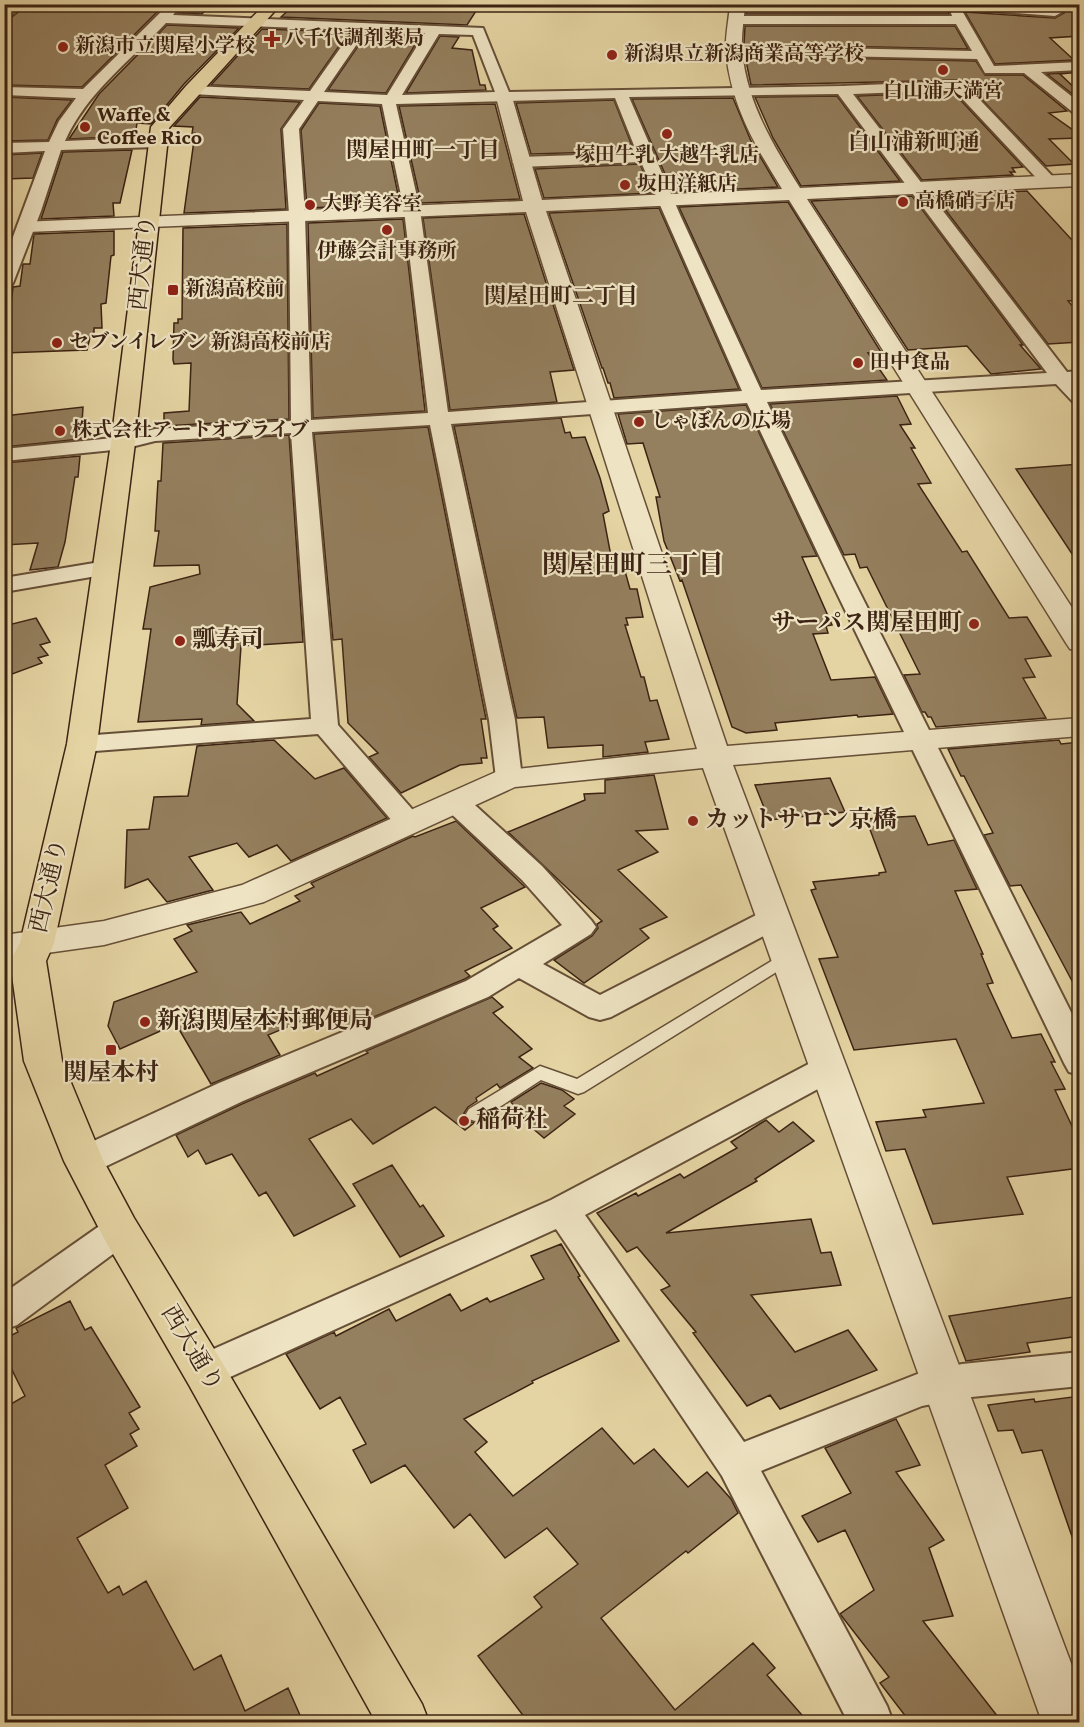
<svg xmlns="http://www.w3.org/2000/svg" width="1084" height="1727" font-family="Vollkorn,'Noto Serif JP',serif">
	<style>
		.building { fill: #947f5e; stroke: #3c2313; stroke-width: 1.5 }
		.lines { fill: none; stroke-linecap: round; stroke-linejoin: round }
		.service-casing { stroke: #664f37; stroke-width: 3 }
		.minor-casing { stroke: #664f37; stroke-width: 4 }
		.tertiary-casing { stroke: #664f37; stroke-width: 3 }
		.trunk-casing { stroke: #3c2313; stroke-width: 3 }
		.service { fill: #eee3c3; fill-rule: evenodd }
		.minor { fill: #eee3c3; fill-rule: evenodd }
		.tertiary { fill: #eee3c3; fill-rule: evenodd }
		.trunk { fill: #e5d4a3; fill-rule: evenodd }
		.poi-dot { fill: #8f2418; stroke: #eee3c3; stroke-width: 2 }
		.labels { text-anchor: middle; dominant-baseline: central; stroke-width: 4.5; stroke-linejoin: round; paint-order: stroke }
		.far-poi-label { font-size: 20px; font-weight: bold; fill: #3c2313; stroke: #eee3c3; text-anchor: start }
		.far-neighbourhood-label { font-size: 22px; font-weight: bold; fill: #3c2313; stroke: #eee3c3 }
		.street-label { font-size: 24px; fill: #3c2313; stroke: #eee3c3 }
		.poi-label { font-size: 24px; font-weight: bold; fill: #3c2313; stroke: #eee3c3; text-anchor: start }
		.neighbourhood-label { font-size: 26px; font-weight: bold; fill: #3c2313; stroke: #eee3c3 }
	</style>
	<rect width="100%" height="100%" fill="#e5d4a3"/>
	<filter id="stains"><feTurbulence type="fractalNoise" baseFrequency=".00333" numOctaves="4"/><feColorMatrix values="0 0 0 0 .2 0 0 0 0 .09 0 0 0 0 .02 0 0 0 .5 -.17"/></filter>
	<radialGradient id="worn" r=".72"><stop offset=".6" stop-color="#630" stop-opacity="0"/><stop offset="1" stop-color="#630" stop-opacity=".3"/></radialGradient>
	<path class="building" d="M29,4h136l-83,83 -78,-2v-62z
		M412,4l66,4 -11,17 -186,-8 13,-12z
		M748,4h198l3,10h-203z
		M1034,4l46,2v30l-30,2 24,22 -79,4 -30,-52 90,6 9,-5 -4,-6z
		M184,5l25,1 -7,8 -24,-1z
		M167,25l72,3 -55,56 -33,40 -14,-1 -2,13 -66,3 30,-45z
		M745,26h210l13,23 -224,-5z
		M262,29l87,3 -40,57 -98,-4z
		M367,33l54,2 -35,58 -58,-3z
		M440,36l19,1 -7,11 20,2 8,35h5l1,5 -80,3z
		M745,56l231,5 9,14h38l44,36 -18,2 31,22v3l-31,1 25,25 -28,2 -83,-86 -212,5z
		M1080,72l-20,2 20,19v7l-33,-26z
		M953,92l70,75 -11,1 3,4h-5l3,3 -91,5 -65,-84z
		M837,96l63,85 -99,5 -28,-48 -18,-41z
		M4,97l68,3 -15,20 -9,20 -44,1z
		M200,97l100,5 -19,27 5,80 -102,4 11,-80 -3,1 1,-7 -19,-1z
		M733,98l18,43 27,46 -105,5 -41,-93z
		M614,100l20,51 -103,3 -15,-51z
		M319,103l61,3 20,98 -93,4 -6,-78z
		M495,104l25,95 -99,4 -22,-97z
		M132,150l-12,53h-7l1,13 -73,3 22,-67z
		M42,153l-9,25 -29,1v-24z
		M640,164l12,29 -108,5 -9,-29z
		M1027,191l44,48 9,-1v62l-12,1 12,14v27l-32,2 -114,-149z
		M912,196l111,149h-3l21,24 -50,5 -24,-28 -59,4 -97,-149z
		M788,202l93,150 -13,1 19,27 -125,8 -83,-181z
		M659,208l80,181 -125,9 -4,-15h-2l-5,-15h-1l-53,-155z
		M524,214l50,156 -24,2 7,30 -107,8 -27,-192z
		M403,219l22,192 -112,7 -5,-195z
		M287,224l2,195 -125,7v-13l25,-2 2,-48 -17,1 -1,-4 1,-37h4v-4h4l1,-91z
		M114,231v24l-3,1 -5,47 -5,1 1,24h-8v4l-3,1 -4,17 -83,3 1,-38 5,-1 3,-27 7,-1 3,-22h7l4,-30z
		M897,396l14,28 -11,1 15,23h-4l20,35 -13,1 44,68 5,-1 42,67 18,-1 24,39 -26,3 10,18 -12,1 23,40 -110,9 -5,-10h-3l-3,-5h-3l-18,-37 16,-1 -53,-107 -7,1 -5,-14 -11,1 -74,-151z
		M746,405l71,151 -15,1 30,68 -6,1 2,7 -15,1 18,46 44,-3 18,37 -35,3 -1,-2 -82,8 2,7 -31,3 -14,-6 -50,-147 -2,1 -16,-40 -8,-44h4l-17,-54 -16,1 -9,-30z
		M83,407l-2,32 -77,8v-31z
		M561,418l4,15 5,-1 2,6 13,-1 15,41 9,33 -6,3 11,58 11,-1 5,18h7l6,28 -17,1 2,7h-3l16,52h3l6,24 7,-1 12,39 -24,3 3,10 -45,5v-12l-55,3 -4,-31 -27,1 -63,-292z
		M428,427l58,292h-5l6,39h-6l1,5 -22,2 -59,28 -32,-36 9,-4 -30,-30 -6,-84 -9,1 -19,-206z
		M289,435l14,207 -62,4 -4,58 17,17 -53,4 1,-6 -64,3 13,-93h-8l7,-42 50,-13 -1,-9 -45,1 5,-35h-4l3,-50h3l2,-38z
		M80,456l-2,21h-3l-10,65 -7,25 -28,3 8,-27 -34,2v-82z
		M1080,464v102l-64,-97z
		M36,618l14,24 -10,3 8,10 -10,3 4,5 -38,14v-51z
		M274,740l41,39 29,-11 43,50 -96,43 -14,-16 -28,12 -12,-14 -48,14 24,33 -46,12 -19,-23 -23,9 2,-58 22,-1 5,-32 34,-1 9,-50z
		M1059,740l2,4 19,-2v254l-59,-111 -11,1 -26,-51 9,-2 -29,-57h-3l-13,-27z
		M654,775l14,54 -32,2 22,21 -40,18 49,47 -27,12 9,9 -65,45 -30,-23 38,-24 6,-8 -1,-4 5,-3 -94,-89 77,-32 -1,-6 21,-1v-13z
		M830,778l15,34 -76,8 -14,-35z
		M915,816l13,29 26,-5 23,49 -22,2 28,63h-2l12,29 -6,1 25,54 29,-4 14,28h-4l14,27 -10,1 25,53v25l-73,9 16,37 -90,10 -28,-75 -19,2 -10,-29 50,-5 -3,-7 61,-7 -28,-64 -102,11 -35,-91 19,-2 -27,-67 5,-1 -3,-7 66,-7v-2l7,-1 -20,-53z
		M456,821l69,66 -44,21 17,18 -5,3 19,19 -47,23 5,5 -5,3 -118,49 -15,-20 -64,27 12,20 -69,29 -35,-60 -56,25 -12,-23 6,-24 83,-30 -23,-33 18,-8 -5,-6 54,-13 9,12 50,-23 -5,-5 19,-9 -3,-4 102,-47 2,1z
		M492,997l11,10 -10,6 39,36 -13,8 14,11 -33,20 -3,-4 -21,14 1,3 -9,6 -4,6 3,7 7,3 -9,7 -30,-23 -62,37 -22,-25 -42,20 46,67 -61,30 -28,-44 -7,4 -27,-42 -26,10 -8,-14 -10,7 -12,-22 68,-32 71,-30 2,3 51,-23 -2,-2z
		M541,1083l21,7 12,9 -10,7 11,8 -31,24 -14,-12 -19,-24z
		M766,1120l13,12 14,-10 21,19 -59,38 2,2 -91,52 145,-14 10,34 10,-1 10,33 -90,10 44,57 53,-22 29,40 -97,39 -10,-14 -23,11 -54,-73 3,-1 -35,-42 9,-4 -33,-39 -10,5 -30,-39 39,-20 2,3 42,-22 4,4 53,-30 -6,-6z
		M392,1165l28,42 3,-2 21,31 -44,21 -47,-73z
		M561,1244l19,32 -2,1 41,64 -87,40 1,2 -69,36 23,23 -12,10 38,44 89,-68 32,36 20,-15 34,38 19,-15 24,27 7,14 -50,40 -2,-2 -85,67 74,92 78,-67 22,25 -8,7 41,47h-280l-50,-66 64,-49 -8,-10 44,-33 -31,-36 -42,30 -35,-44 -16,14 -49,-63 -34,18 -18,-33 13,-6 -26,-47 -20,12 -34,-55 48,-22 2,4 53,-27 7,12 54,-27 11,17 26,-13 3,4 54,-23 -13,-23z
		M1080,1296v40l-53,7 3,9 -64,9 -17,-45z
		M70,1301l15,29 6,-3 49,80 -11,6 10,16 -9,5 7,12 -32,19 23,43 -51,30 31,55 11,-7 4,9 23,-14 48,89 27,-15 24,56 43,-23 15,34h-299v-314l21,-12 -21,-42v-15l14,-7 -2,-4z
		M1080,1396v151l-4,1 -34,-98 -20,3 -9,-23 -15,1 -10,-26 46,-6 1,3z
		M896,1419l24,46 -24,7 48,68 -15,8 24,68 -30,5 79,101h-92l-30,-39 9,-6 -49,-63 34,-24 -29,-60 -27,12 -16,-26 49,-23 -26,-45z"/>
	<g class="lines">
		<g class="service-casing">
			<path id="service" d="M788,951l6,2 2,4 -2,4 -210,131 -6,2 -37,-14 -60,39 -6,2 -6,-2 -3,-5 3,-5 71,-43 37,13z"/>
		</g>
		<g class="minor-casing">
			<path id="minor" d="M10,4h15l-21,16v-11z
				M169,4h13l-9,11 310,13 26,64 333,-6 116,-5 5,1 92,97 2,3 -2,3h-12l-89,-95 -101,4 214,278 13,-1v12h-3l3,3v18l-7,-2 -17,-18 -289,18 87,179 226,449v45l-11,-3 -5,-9 -233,-482 -84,-178 -296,21 64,296 7,58 -3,6 -10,3 -10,-3 -3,-6 -7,-58 -59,-295 -118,7 26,293 81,92 4,6 -4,6 -10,3 -10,-3 -81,-95 -236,18 -9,-2 -4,-6 4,-6 9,-2 229,-17 -20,-286 -136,8 -32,8 -119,12v-12l119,-12 32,-8 136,-8 -2,-207 -6,-85 21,-29 -112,-6 -7,-4 7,-4 118,5 43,-61 -187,-7c-36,38 -79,69 -101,118l92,-4 8,5 -8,5 -96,3 -20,61 -28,72 -3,4 -6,1v-27l41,-110 -41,2v-10l45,-1 10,-21 17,-23 -72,-3v-8l79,2zM366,31l59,2 -38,62 -63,-3zM439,34l34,1 22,57 -93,3zM838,94l209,279 -286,17 -80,-173 -52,-120zM615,98l22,55 -117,4 -8,5 8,5 121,-5 101,229 -294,21 -28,-202 -24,-106zM318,101l64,3 22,106 24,203 -117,7 -6,-206 -6,-85z
				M948,4h55l57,5 2,3 -7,4 -94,-7 33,57 86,-4v8l-39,2 39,31v12l-5,-1 -51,-41h-39l-8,-14 -243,-5 -7,-4 7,-4 238,5 -16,-27h-220l-7,-4 7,-4h216z
				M106,561l8,2 4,5 -4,5 -110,19v-14z
				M455,793l10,3 77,70 49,54 5,7 -5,7 -48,30 57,31 164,-84 10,-3 10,3 5,7 -5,7 -173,92 -11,3 -11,-3 -70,-39 -31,19 -245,104 -147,70 -12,3 -12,-3 -5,-10 5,-10 147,-68 247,-102 96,-56 -40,-45 -77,-72 -4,-6 4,-6z
				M829,1056l11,3 5,9 -5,9 -255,138 159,227 176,-69 42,-9 118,-12v34l-118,12 -40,8 -161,65 126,235 6,16h-45l-126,-246 -166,-247 -339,154 -13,5 -13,-5 -6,-12 6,-12 360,-159 267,-141z
				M120,1216l12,4 6,10 -6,10 -115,85 -13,5v-37l104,-73z"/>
		</g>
		<g class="tertiary-casing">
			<path id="tertiary" d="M730,4h15c-1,16 -4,32 -3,47 5,52 31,94 58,137l280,-14v12l-273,13 273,421v31l-10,-2 -4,-6 -277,-443 -243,11 181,535 353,-28v18l-347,29 347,922v35h-38l-339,-954 -188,19 -251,115 -160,43 -100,14v-24l100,-14 138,-36 256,-114 199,-22 -171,-537 -499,20 -7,-2 -3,-4 3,-4 503,-21 -27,-104 2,-4h12l2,4 30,103 240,-11c-27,-43 -52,-86 -56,-138 -1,-15 3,-32 4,-47z"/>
		</g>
		<g class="trunk-casing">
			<path id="trunk" d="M265,4h16l-112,124 -34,315 -38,301 -43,199 -8,18 16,100 41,99 31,58 85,139 203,347 7,18h-53l-187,-337 -83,-143 -42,-81 -40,-100 -14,-100 10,-18 47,-199 44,-301 40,-316 35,-41z"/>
		</g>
		<use href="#service" class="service"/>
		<use href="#minor" class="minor"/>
		<use href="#tertiary" class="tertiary"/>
		<use href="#trunk" class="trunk"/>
	</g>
	<g class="poi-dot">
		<path d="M269 30h6v6h6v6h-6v6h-6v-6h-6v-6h6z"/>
		<circle cx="63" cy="47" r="6"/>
		<circle cx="612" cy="55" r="6"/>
		<circle cx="943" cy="70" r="6"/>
		<circle cx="85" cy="127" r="6"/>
		<circle cx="667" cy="134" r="6"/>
		<circle cx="625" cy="185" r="6"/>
		<circle cx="903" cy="202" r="6"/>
		<circle cx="310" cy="205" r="6"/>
		<circle cx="387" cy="230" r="6"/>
		<rect x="167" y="284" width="12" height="12" rx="3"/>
		<circle cx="57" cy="343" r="6"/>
		<circle cx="858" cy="363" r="6"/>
		<circle cx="639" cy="422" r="6"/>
		<circle cx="60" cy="431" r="6"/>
		<circle cx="974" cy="624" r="6"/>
		<circle cx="180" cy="641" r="6"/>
		<circle cx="693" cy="821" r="6"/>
		<circle cx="145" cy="1022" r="6"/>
		<rect x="105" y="1044" width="12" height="12" rx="3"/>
		<circle cx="464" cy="1121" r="6"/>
	</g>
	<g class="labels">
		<g class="far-poi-label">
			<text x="284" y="39">八千代調剤薬局</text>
			<text x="75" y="47">新潟市立関屋小学校</text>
			<text x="624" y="55">新潟県立新潟商業高等学校</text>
			<text x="943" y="92" text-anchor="middle">白山浦天満宮</text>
			<text x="97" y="116">Waffe &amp;<tspan x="97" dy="23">Coffee Rico</tspan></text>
			<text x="667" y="156" text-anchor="middle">塚田牛乳 大越牛乳店</text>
			<text x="637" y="185">坂田洋紙店</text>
			<text x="915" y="202">高橋硝子店</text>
			<text x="322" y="205">大野美容室</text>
			<text x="387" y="252" text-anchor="middle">伊藤会計事務所</text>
			<text x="185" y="290">新潟高校前</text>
			<text x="69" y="343">セブンイレブン 新潟高校前店</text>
			<text x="870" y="363">田中食品</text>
			<text x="651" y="422">しゃぼんの広場</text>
			<text x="72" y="431">株式会社アートオブライブ</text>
		</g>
		<g class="far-neighbourhood-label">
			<text x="914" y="143">白山浦新町通</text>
			<text x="423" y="151">関屋田町一丁目</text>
			<text x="561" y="297">関屋田町二丁目</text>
		</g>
		<g class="street-label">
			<text transform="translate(144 263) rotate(-84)">西大通り</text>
			<text transform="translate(50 886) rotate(-77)">西大通り</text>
			<text transform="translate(191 1349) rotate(59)">西大通り</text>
		</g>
		<g class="poi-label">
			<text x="962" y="624" text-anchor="end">サーパス関屋田町</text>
			<text x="192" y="641">瓢寿司</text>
			<text x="705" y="821">カットサロン京橋</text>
			<text x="157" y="1022">新潟関屋本村郵便局</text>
			<text x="111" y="1074" text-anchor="middle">関屋本村</text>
			<text x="476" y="1121">稲荷社</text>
		</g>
		<g class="neighbourhood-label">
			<text x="633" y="566">関屋田町三丁目</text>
		</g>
	</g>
	<rect width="1084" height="1727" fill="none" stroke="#e5d4a3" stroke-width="24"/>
	<rect x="6" y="6" width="1072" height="1715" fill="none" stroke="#3c2313" stroke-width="3"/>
	<rect x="12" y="12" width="1060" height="1703" fill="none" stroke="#3c2313" stroke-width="1.5"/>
	<rect width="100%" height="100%" filter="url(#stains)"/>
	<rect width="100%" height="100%" fill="url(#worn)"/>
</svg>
